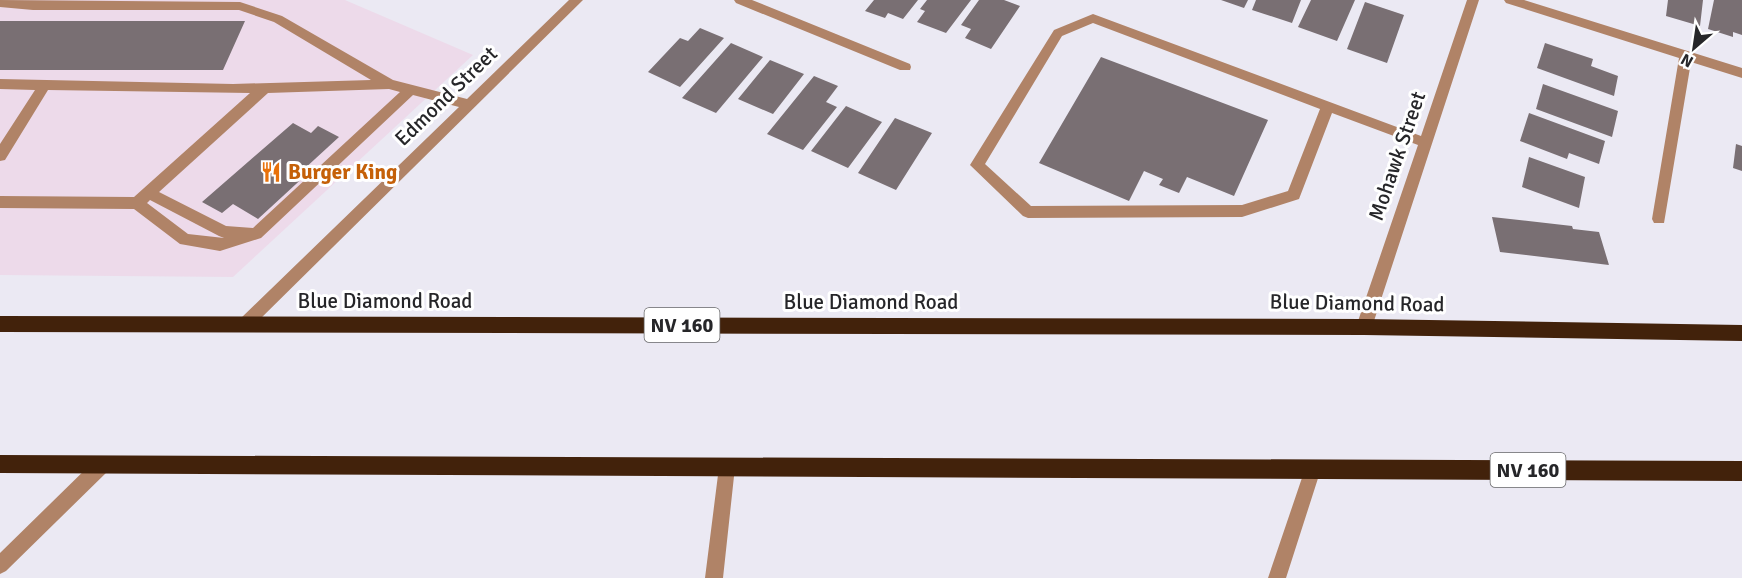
<svg xmlns="http://www.w3.org/2000/svg" width="1742" height="578" font-family="Signika,sans-serif">
	<style>
		.commercial { fill: #eddaea }
		.building { fill: #796f73 }
		.lines { fill: none; stroke-linecap: round; stroke-linejoin: round }
		.minor { fill: #b08367; fill-rule: evenodd }
		.highway { fill: #42220b; fill-rule: evenodd }
		.labels { text-anchor: middle; dominant-baseline: central; stroke-width: 6; stroke-linejoin: round; paint-order: stroke }
		.shield { fill: #fff; stroke: #676769; stroke-width: 1.5 }
		.shield-label { font-size: 20px; font-weight: bold; fill: #262629 }
		.street-label { font-size: 21px; fill: #262629; stroke: #fff }
		.food-label { font-size: 21px; font-weight: bold; fill: #c56008; stroke: #fff; text-anchor: start }
	</style>
	<rect width="100%" height="100%" fill="#ebe9f3"/>
	<path class="commercial" d="M0,0h345l128,55 -240,222 -233,-2z"/>
	<path class="building" d="M874,0h44l-15,19 -15,-6 -3,5 -20,-7z
		M927,0h44l-25,33 -29,-11 8,-11 -5,-2z
		M979,0h25l16,6 -29,43 -26,-11 6,-9 -10,-4z
		M1221,0h27l-4,8z
		M1256,0h45l-9,23 -40,-13z
		M1311,0h44l-18,41 -39,-14z
		M1668,0h35l-3,26 -34,-10z
		M1714,0h28v35l-9,-3v5l-25,-8z
		M1365,2l39,13 -17,48 -40,-14z
		M0,21h245l-22,49h-223z
		M700,28l24,10 -44,49 -32,-15 32,-34 8,3z
		M731,43l32,14 -47,56 -34,-15z
		M1545,43l48,16 -2,7 27,10 -4,20 -77,-28z
		M1101,57l167,63 -34,76 -47,-19 -8,16 -20,-8 4,-6 -19,-8 -15,30 -90,-38z
		M770,60l34,14 -31,40 -35,-15z
		M814,76l24,10 -12,16 11,5 -34,43 -36,-16z
		M1543,84l75,27 -6,26 -76,-28z
		M846,106l36,16 -34,46 -37,-17z
		M1529,113l76,28 -6,23 -30,-11 -2,6 -47,-18z
		M895,118l37,15 -36,57 -38,-17z
		M293,123l18,10 7,-7 21,11 -36,33 5,3 -50,46 -25,-15 -11,9 -20,-11z
		M1736,144l6,2v25l-9,-3z
		M1529,157l56,20 -6,31 -57,-21z
		M1492,217l80,9 1,3 26,3 10,33 -109,-13z"/>
	<g class="lines">
		<path class="minor" d="M0,0l240,2 42,14 111,64 74,19 102,-99h14l-334,330 -5,2 -5,-2 -3,-5 3,-5 220,-213 -46,-12 -152,143 -41,13 -40,-7 -46,-35 -134,-1v-12l134,1 116,-104 -202,-3 -43,70 -5,1v-17l35,-54 -35,-1v-10l233,5 138,-4 -97,-58 -35,-12h-206l-33,-3zM389,89l11,3 -147,136 -27,-2 -67,-34 109,-99zM150,200l69,36 5,2 -36,-4 -41,-31z
			M734,0h18l158,64 1,3 -1,3h-10l-164,-67z
			M1467,0h12l-107,327 -3,5 -5,2 -5,-2 -3,-5 62,-182 -86,-32 -33,86 -57,18 -214,1 -5,-2 -53,-51 84,-135 39,-16 328,122zM1093,23l227,86 -32,82 -46,14 -211,1 -46,-42 77,-128z
			M1504,0h20l218,68v10l-51,-16 -27,161h-10l-2,-4 27,-161 -173,-55z
			M102,457l6,2 2,6 -2,6 -102,100 -6,3v-21l96,-94z
			M727,459l6,2 2,6 -12,111h-18l14,-111 2,-6z
			M1313,461l6,2 2,6 -35,109h-18l37,-109 2,-6z"/>
		<path class="highway" d="M0,316l1364,3 378,6v16l-378,-6 -1364,-3z
			M0,455l1742,6v20l-1742,-8z"/>
	</g>
	<defs>
		<g id="restaurant-bare" transform="scale(1.62)"><path d="M-5-6h1v4h1v-4h1v4h1v-4h1v5L-1.5 .5V6h-2V.5L-5-1ZM5-6V6H3V1.5H1.5Q1.5-4 5-6Z" fill="#e8710a" stroke="#fff" stroke-width="2.5" paint-order="stroke"/></g>
	</defs>
	<g fill-rule="evenodd">
		<use href="#restaurant-bare" x="271" y="172"/>
	</g>
	<g class="labels">
		<g class="shield">
			<rect x="644.5" y="308" width="75" height="34" rx="4.5"/>
			<rect x="1490.5" y="453" width="75" height="34" rx="4.5"/>
		</g>
		<g class="shield-label">
			<text x="682" y="325">NV 160</text>
			<text x="1528" y="470">NV 160</text>
		</g>
		<g class="street-label">
			<text transform="translate(446 96) rotate(-44)">Edmond Street</text>
			<text transform="translate(1397 156) rotate(-71)">Mohawk Street</text>
			<text x="385" y="301">Blue Diamond Road</text>
			<text x="871" y="302">Blue Diamond Road</text>
			<text transform="translate(1357 303) rotate(1)">Blue Diamond Road</text>
		</g>
		<g class="food-label">
			<text x="288" y="172">Burger King</text>
		</g>
	</g>
	<g transform="translate(1694 48) rotate(209)" stroke="#ffffff" stroke-width="4.5" paint-order="stroke">
	<path d="M0-4.5L10 22L0 15L-10 22Z" fill="#262629"/>
	<text y="-9" font-size="16" font-weight="bold" text-anchor="middle" fill="#262629">N</text>
	</g>
</svg>
